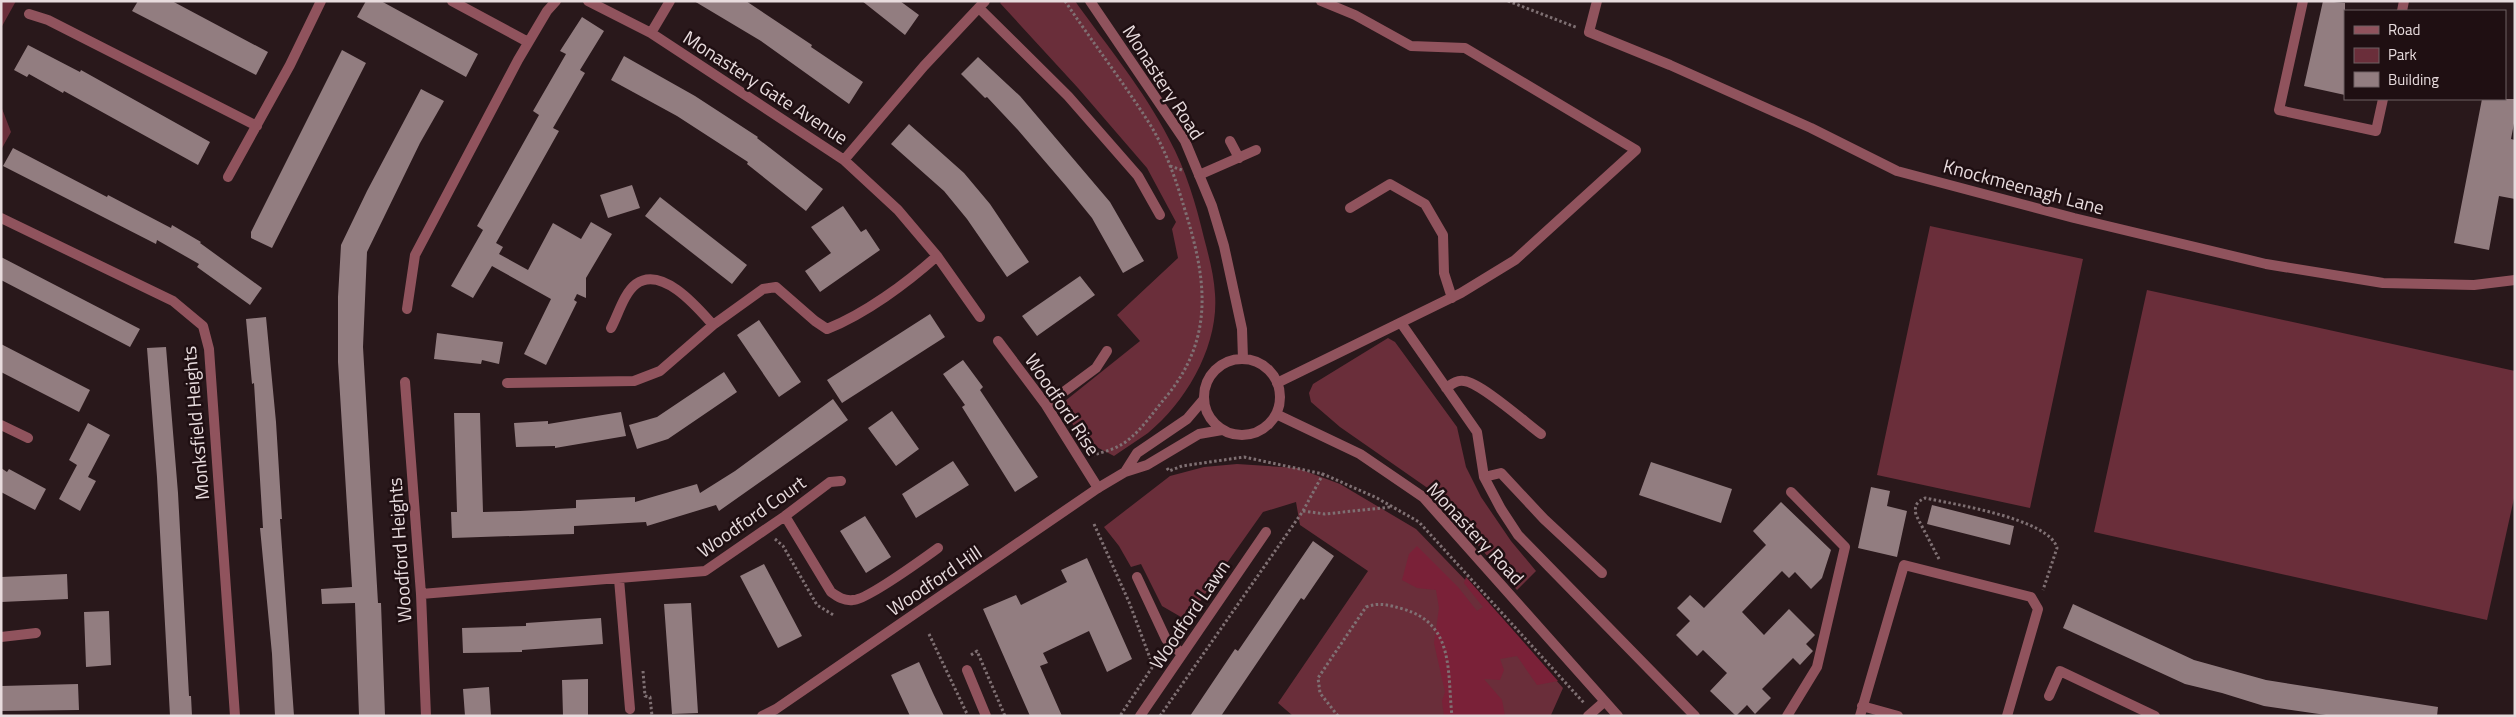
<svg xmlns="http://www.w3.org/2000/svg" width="2516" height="717" font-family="'Titillium Web',sans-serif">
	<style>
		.green { fill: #6a2e3a }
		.forest { fill: #7a2138 }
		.building { fill: #927d80 }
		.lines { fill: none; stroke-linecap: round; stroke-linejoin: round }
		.path { stroke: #7f7073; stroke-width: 3; stroke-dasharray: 2.5 2.5; stroke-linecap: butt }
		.service { stroke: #90535d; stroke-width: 10 }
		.minor { stroke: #90535d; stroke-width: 10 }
		.tertiary { stroke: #90535d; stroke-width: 10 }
		.labels { text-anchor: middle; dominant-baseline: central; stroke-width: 5; stroke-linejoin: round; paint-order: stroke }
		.street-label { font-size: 19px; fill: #e7dbdd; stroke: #1f0f12 }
	</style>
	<rect width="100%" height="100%" fill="#29181b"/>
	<path class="green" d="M1,1h15l-15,27z
		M1002,1h73c32,45 69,89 94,138 17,31 27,65 35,99 5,19 10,37 11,56 4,51 -28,107 -67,139 -11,8 -23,15 -34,23l-31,-16 -23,-35 80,-64 -23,-26 61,-57 -6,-29 4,-7 -29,-54 -69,-80 -78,-85z
		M1,106l10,26 -10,18z
		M1930,226l153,33 -53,249 -153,-33z
		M2147,290l368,81v123l-28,126 -393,-88z
		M1388,338l7,4 62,85 9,40 15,30 30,44 25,30 -19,19 -88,-101 -89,-62 -29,-25 -2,-9 4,-9z
		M1237,464l60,4 43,16 76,45 84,87 63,72 -12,27 -258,1 -15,-13 90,-132 -68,-46 -4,-23 -33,10 -65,92 -17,13 -19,-11 -21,-42 -10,3 -12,-21 -15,-19 66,-51 34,-9z"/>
	<path class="forest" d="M1417,546l41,41 19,24 6,-4 -19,-24 2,-6 92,104 -21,4 -20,-29 -17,3 4,11 -4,10 -16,-1 18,21 3,16h-61l-2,-15 3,-9 -11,-49 5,-35 -3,-18 -19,-2 -15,-8 7,-26z"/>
	<path class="building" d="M138,1h34l96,51 -12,23 -124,-64z
		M366,1h15l97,53 -12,23 -109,-60z
		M694,1h52l66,44 -1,2 52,35 -14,22 -88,-63z
		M862,1h38l19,14 -14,20z
		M2323,1l22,2v92l-41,-9z
		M582,17l22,14 -24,39 5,3 -32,55 6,3 -63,112 7,4 -4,7 29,16 25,-47 28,16 10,-17 21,12 -26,44v20l-9,-4 -3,6 3,2 -31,63 -22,-11 27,-55 -59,-33 -19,32 -22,-12 32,-56 -6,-4 62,-111 -6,-4 33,-57 -6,-3z
		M28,45l52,27 1,-2 129,72 -12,23 -134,-74 -1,2 -34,-19 -2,3 -13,-7z
		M342,50l24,13 -94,185 -21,-10v-6z
		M624,56l71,40 63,41 -1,1 66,51 -17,22 -59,-47 1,-2 -71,-46 -66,-36z
		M978,57l42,39 90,106 34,59 -21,12 -31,-55 -26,-32 -48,-56 -31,-33 -2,1 -24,-24z
		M421,89l23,12 -24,42 -53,109 -4,95 15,256h3l4,113h-26l-4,-113 -33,1 -1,-15 31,-2 -14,-225v-65l3,-52 26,-54z
		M2482,99h33v19l-4,21 4,1v59l-16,-3 -10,54 -35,-7z
		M909,124l55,49 26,31 39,58 -22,15 -40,-58 -23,-28 -53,-47z
		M13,148l94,49 1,-2 63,33 1,-3 29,17 -1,1 62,45 -12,17 -53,-38 2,-3 -42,-24 -1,4 -153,-78z
		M632,185l8,23 -32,10 -8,-23z
		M660,197l87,68 -15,19 -87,-68z
		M843,206l18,26 5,-3 14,21 -60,42 -15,-21 26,-18 -20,-26z
		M1,257l139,72 -10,18 -129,-67z
		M1080,276l15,19 -58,41 -15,-20z
		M930,314l15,23 -103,66 -15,-23z
		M266,317l10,105 6,97h-2l14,197h-19l-3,-62 -12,-126h3l-9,-145 -2,1 -6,-65z
		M759,320l42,62 -22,15 -42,-62z
		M437,333l66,9 -4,22 -17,-4 -1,4 -47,-5z
		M1,344l89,46 -11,22 -78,-40z
		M166,347l12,146 11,203h2l1,20h-22l-13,-239 -10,-129z
		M963,360l20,27 -3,3 58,87 -23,15 -53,-85 3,-2 -22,-31z
		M724,372l13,20 -69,47 -31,10 -8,-24 28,-8z
		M833,399l15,21 -129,91 -3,-6 -69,21 -1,-4 -72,4v8l-122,4 -1,-26h6l-3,-99h26l3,99 37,-1 56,-3v-8l59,-3v5l62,-18 3,9 35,-22z
		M892,411l27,38 -23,17 -28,-38z
		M621,412l5,24 -71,12v-2l-39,1 -2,-24 34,-2v3z
		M88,423l22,12 -22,42 8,4 -16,30 -21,-12 18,-34 -8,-5z
		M953,461l16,24 -53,33 -14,-24z
		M1651,462l81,27 -11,34 -82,-28z
		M1,468l6,4 2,-3 37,20 -11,21 -34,-18z
		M1871,487l19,4 -3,15 20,5 -10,46 -39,-9z
		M1781,502l50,48 -9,28 -11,11 -16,-17 -6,6 -7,-7 -40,41 22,23 25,-26 26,26 -9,9 7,7 -13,14 -7,-7 -31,31 9,9 -16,16 -8,-9 -11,11 -26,-25 17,-18 -24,-23 -6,6 -21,-21 14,-14 -13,-13 13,-13 14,13 62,-63 -13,-14z
		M1932,505l82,21 -4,19 -83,-21z
		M865,516l26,41 -25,16 -26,-42z
		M1313,541l21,15 -30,44 -3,-2 -80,118h-31l45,-67 3,2z
		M1087,558l45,101 -25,13 -18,-41 -46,22 5,10 -8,3 22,50h-32l-47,-107 33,-14 5,10 46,-23 -6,-12z
		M764,564l38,72 -24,12 -38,-72z
		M67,574l1,25 -67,3v-25z
		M691,603l7,110 -26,1 -8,-110z
		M2073,604l121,56 72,20 172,27 -1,9h-104l-69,-10 -42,-13 -37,-9 -122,-56z
		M109,611l2,54 -25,2 -2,-55z
		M601,618l2,26 -81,6v2l-59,1 -1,-25 64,-2v-3z
		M919,662l14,31 11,23h-34l-19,-41z
		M588,679v37h-25l-1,-36z
		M78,684l1,26 -78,1v-25z
		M489,687l2,29h-26l-2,-27z"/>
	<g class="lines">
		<path class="path" d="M1065,1c28,42 59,82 86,125 15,25 25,54 33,81 22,70 32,129 -18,190 -13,15 -28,39 -47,49 -7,4 -17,6 -25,9
			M1508,1l70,27
			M1170,166l12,4
			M1167,468l2,3 13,-5 62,-9 79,17 54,24 42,24 165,181
			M1303,511l22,3 66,-7
			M1094,524l35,78 24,64 -33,50
			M775,539l8,7 34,59 18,11
			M1939,559l-23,-44c-2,-10 1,-13 9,-17 28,6 125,21 132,50l-14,42
			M929,634l39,82
			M971,655l6,-4 28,65
			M643,671l2,25 5,1 2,19
			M1160,716l143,-205 20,-37
			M1338,716l-18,-23 -2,-15 48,-71c13,-5 23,-2 37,2 52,15 44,63 49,107"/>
		<path class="service" d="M2303,1l-24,109 97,21 7,-32
			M2402,11l2,-10
			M1230,141l9,17
			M1199,175l57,-25
			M1350,208l40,-24 35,20 18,31 1,38 8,25
			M1401,323l76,109 7,45 17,32 17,26 177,181
			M1277,383l184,-90 54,-33 121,-110 -171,-102 -54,-2 -56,-31 -34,-14
			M1446,388c6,-4 10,-8 18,-7 16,1 62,42 77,53
			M1484,477l17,-4 43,46 58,54
			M1862,706l36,10
			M1787,716l30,-49 28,-120 -54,-55
			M1860,716l44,-151 127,32 7,12 -31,107"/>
		<path class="minor" d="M452,1l76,41
			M588,1l63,32 193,127 54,50 39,46 43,61
			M1597,1l-8,31 81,33 141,63 86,43 177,47 192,46 117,19 91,2 41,-5
			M979,8l89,88 70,80 22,39
			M29,14l19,6 209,106
			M651,33l19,-32
			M844,160l80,-94 61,-65
			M228,177l62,-112 31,-64
			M1,218l172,83 30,25 6,23 26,367
			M407,309l8,-54 103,-195 29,-49 9,-10
			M611,328c7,-13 13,-35 25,-44 26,-19 62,24 77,41
			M998,341l48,64 52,83
			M405,382l16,212 5,122
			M507,383l127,-2 26,-10 53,-46 50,-36 13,-2 39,34 12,8c38,-15 80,-46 110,-73
			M1046,405l50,-37 11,-17
			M1,425l27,13
			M785,516l46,76c7,5 13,9 22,8 14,0 71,-42 85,-52
			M1137,577l29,62 16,15
			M619,579l11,130
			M421,594l284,-23 80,-55 45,-34 11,-1
			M1,637l35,-4
			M967,670l19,46
			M2049,696l11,-25 95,45
			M1140,716l126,-184
			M1588,716l16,-14"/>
		<path class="tertiary" d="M1090,1l95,140 27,65 12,40 18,83 1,30
			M1204 397a38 38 0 1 1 76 0a38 38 0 1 1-76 0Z
			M1276,414l84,40 63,43 195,219
			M1125,472l12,-19 50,-34 17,-20
			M762,716l14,-7 322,-221 27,-16 22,-7 52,-31 23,-4"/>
	</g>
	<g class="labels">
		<g class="street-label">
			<text transform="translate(1164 82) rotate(57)">Monastery Road</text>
			<text transform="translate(766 87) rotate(33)">Monastery Gate Avenue</text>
			<text transform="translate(2024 186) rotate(15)">Knockmeenagh Lane</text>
			<text transform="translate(1063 404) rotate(56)">Woodford Rise</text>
			<text transform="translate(195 423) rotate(-95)">Monksfield Heights</text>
			<text transform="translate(751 516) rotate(-35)">Woodford Court</text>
			<text transform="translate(1476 533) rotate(47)">Monastery Road</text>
			<text transform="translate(399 550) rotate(-94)">Woodford Heights</text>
			<text transform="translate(934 580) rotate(-34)">Woodford Hill</text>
			<text transform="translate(1189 614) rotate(-56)">Woodford Lawn</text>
		</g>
	</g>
	<rect width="2516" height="717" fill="none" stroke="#e7dbdd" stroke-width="5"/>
	<rect x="2344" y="10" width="162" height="90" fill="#1f0f12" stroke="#6f6163"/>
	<rect x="2354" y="26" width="25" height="8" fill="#90535d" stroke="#6f6163"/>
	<text x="2388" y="35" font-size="15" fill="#e7dbdd">Road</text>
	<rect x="2354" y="48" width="25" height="15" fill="#6a2e3a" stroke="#6f6163"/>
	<text x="2388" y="60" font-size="15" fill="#e7dbdd">Park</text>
	<rect x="2354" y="72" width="25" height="15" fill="#927d80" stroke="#6f6163"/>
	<text x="2388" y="85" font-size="15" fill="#e7dbdd">Building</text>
</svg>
